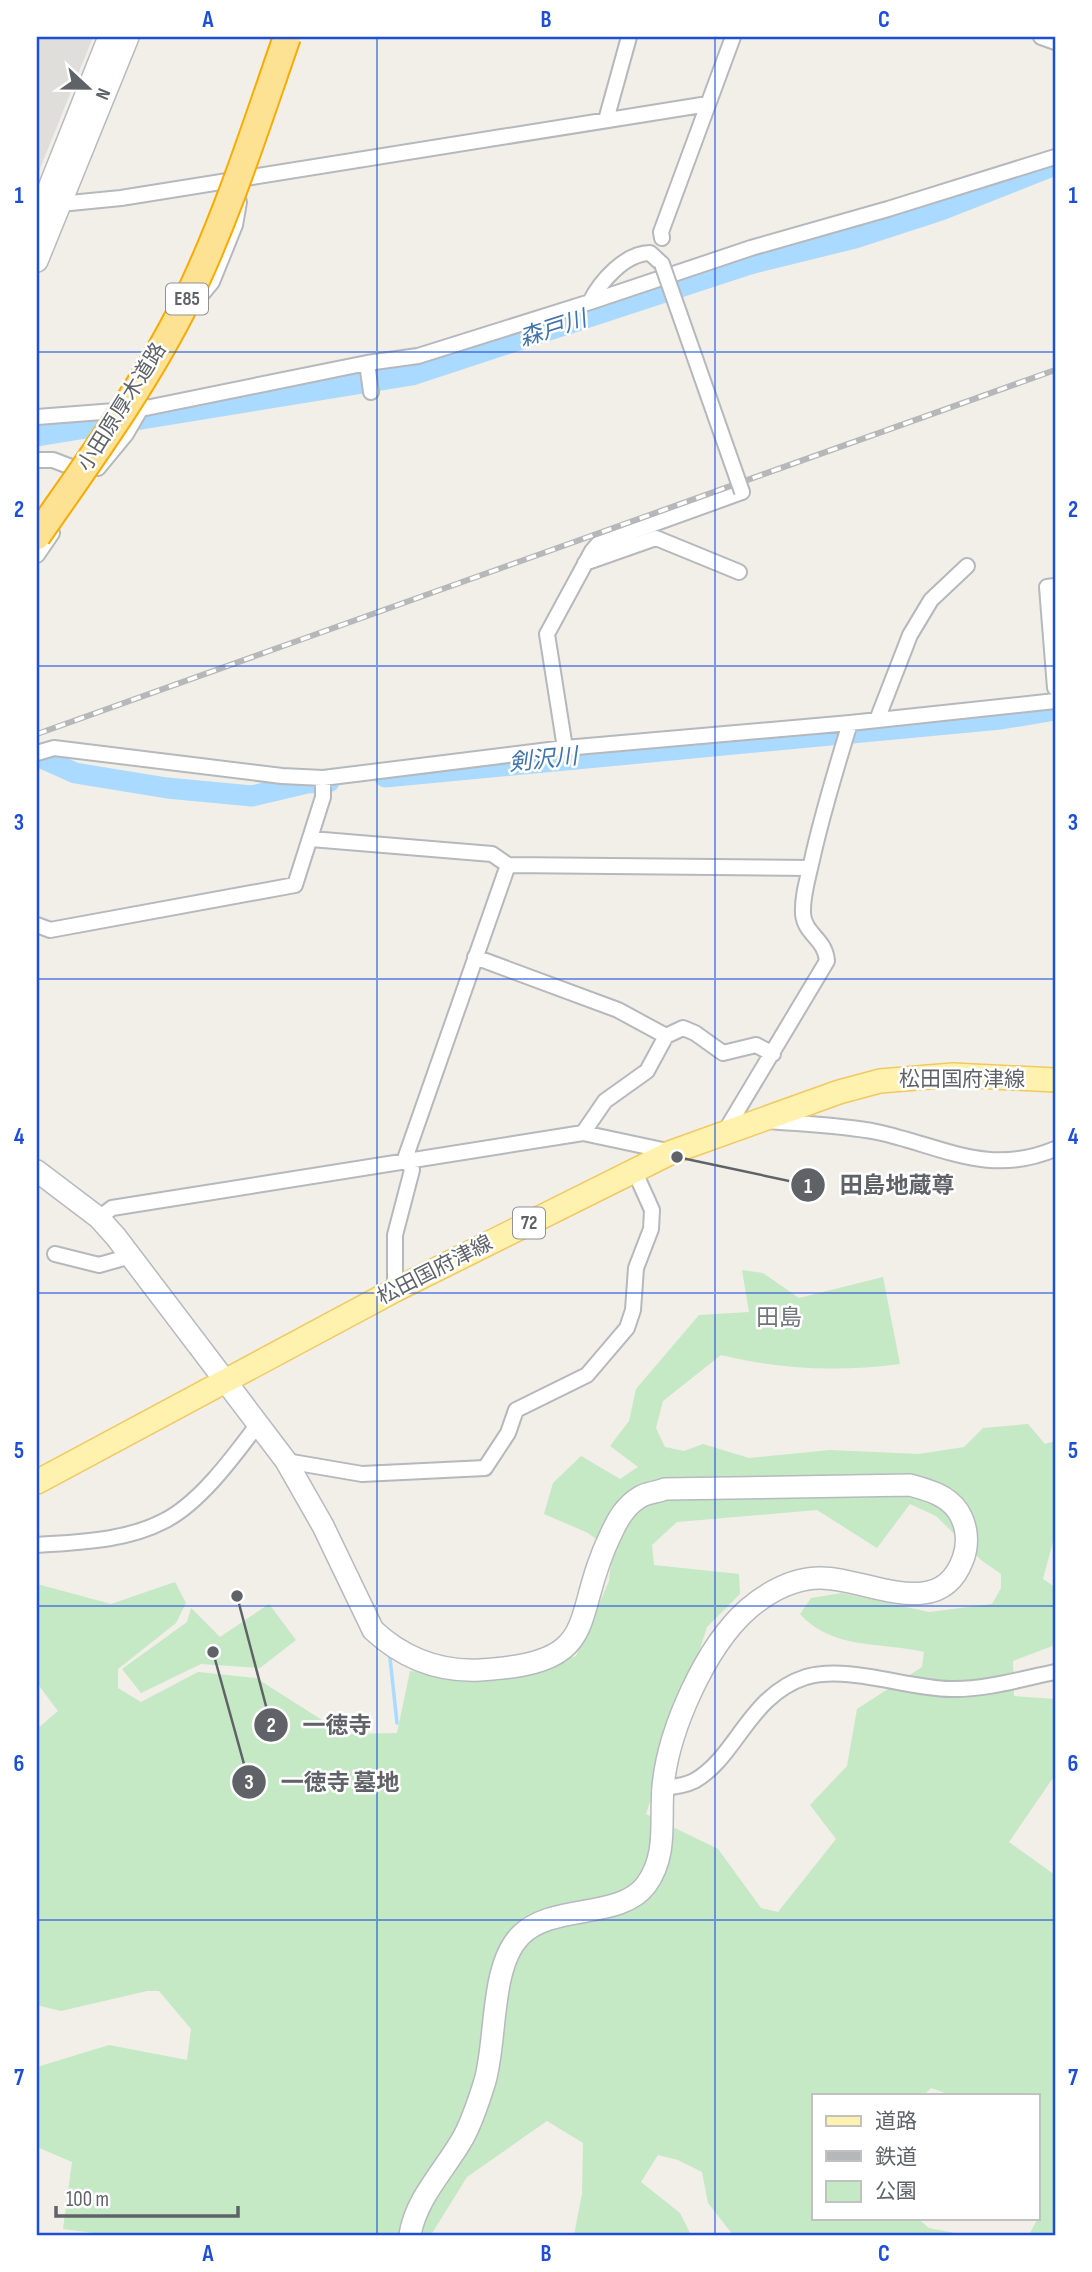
<svg xmlns="http://www.w3.org/2000/svg" width="1092" height="2272" font-family="'Sofia Sans Condensed','Noto Sans JP',sans-serif">
	<style>
		.industrial { fill: #e0deda }
		.green { fill: #c5e8c5; fill-rule: evenodd }
		.lines { fill: none; stroke-linecap: round; stroke-linejoin: round }
		.stream { stroke: #aadaff; stroke-width: 3.5 }
		.river { stroke: #aadaff; stroke-width: 21 }
		.street-casing { stroke: #b5b8bc; stroke-width: 18 }
		.secondary-casing { stroke: #b6babf; stroke-width: 24 }
		.primary-casing { stroke: #f2c960; stroke-width: 26 }
		.street { stroke: #fff; stroke-width: 14 }
		.secondary { stroke: #fff; stroke-width: 21 }
		.primary { stroke: #fff2af; stroke-width: 23 }
		.rail-casing { stroke: #b6b7b8; stroke-width: 6 }
		.rail { stroke: #fff; stroke-width: 3.5; stroke-dasharray: 10; stroke-linecap: butt }
		.street-bridge-casing { stroke: #b5b8bc; stroke-width: 18; stroke-linecap: butt }
		.highway-bridge-casing { stroke: #f9ab00; stroke-width: 30; stroke-linecap: butt }
		.street-bridge { stroke: #fff; stroke-width: 14 }
		.highway-bridge { stroke: #fde293; stroke-width: 26 }
		.grid { fill: none; stroke: #1d4ed8; stroke-width: 2; stroke-opacity: 0.55 }
		.labels { text-anchor: middle; dominant-baseline: central; stroke-width: 5; stroke-linejoin: round; paint-order: stroke }
		.shield { fill: #fff; stroke: #8f9295; stroke-width: 2 }
		.shield-label { font-size: 19px; font-weight: bold; fill: #5f6368 }
		.street-label { font-size: 21px; fill: #5f6368; stroke: #fff }
		.water-label { font-size: 23px; font-style: italic; fill: #4174aa; stroke: #fff }
		.neighbourhood-label { font-size: 23px; fill: #70757a; stroke: #fff }
		.leader { fill: none; stroke: #5f6368; stroke-width: 2.5 }
		.callout-dot { fill: #5f6368; stroke: #fff; stroke-width: 2.5 }
		.mark-label { font-size: 21px; text-anchor: middle; font-weight: bold; fill: #fff }
		.callout-label { font-size: 23px; text-anchor: middle; font-weight: bold; fill: #5f6368; stroke: #fff; stroke-width: 5; stroke-linejoin: round; paint-order: stroke }
		.neatline { fill: none; stroke: #1d4ed8; stroke-width: 2.5 }
		.grid-label { font-size: 23px; text-anchor: middle; font-weight: bold; fill: #1d4ed8 }
	</style>
	<rect width="100%" height="100%" fill="#f1efe8"/>
	<path class="industrial" d="M37,37h56l-56,139z"/>
	<path class="green" d="M742,1270l21,3 36,25 84,-21 17,87c-61,8 -119,6 -179,-9l-58,46 -7,27 9,19 19,4 19,-7 46,14 81,-8 89,4 45,-7 19,-19 45,-4 17,20 10,-3v93l-12,45 12,8v58l-42,16 1,35 41,3v76l-46,67 46,33v360h-26l9,-17v-123h-87l-20,-7 -7,7h-110v123h103l12,10 36,7h-232l-25,-32 -6,-31 -24,-12 -20,-5 -17,27 39,31 11,22h-117l8,-41 1,-51 -36,-22 -80,56 -36,58h-322l-46,-6 9,-67 -35,-15v-80l72,-22 78,15 4,-31 -32,-38h-12l-86,20 -24,-6v-276l21,-18 -21,-28v-99l74,20 64,-22 11,21 -10,20 -58,46v19l23,14 57,-30 58,6 88,56 53,-1 13,-62 87,10 79,-25 33,-75 3,-30 -24,-18 -44,-19 9,-31 28,-27 39,23 18,-12 -28,-21 19,-25 7,-32 63,-74 50,-3zM910,1504l26,12 45,44 20,14v14l-9,16 -63,8 -87,-19 -31,5 -11,16c32,36 82,28 124,38l-2,15 -65,42 -10,57 -37,39 26,34 -58,73 -17,-4 -43,-59 -72,-35 61,-187 33,-33 -1,-20 -85,-9 -2,-20 25,-23 140,-12 60,38z
		M269,1604l27,36 -36,28 -59,-4 -60,29 -19,-24 65,-47 4,-14 29,29z"/>
	<g class="lines">
		<path class="stream" d="M390,1658l7,65"/>
		<path class="river" d="M37,436l375,-61 338,-111 105,-26 86,-28 114,-45
			M37,756l38,17 92,15 85,8 55,-13 22,-1
			M385,777l616,-58 54,-9"/>
		<g class="street-casing">
			<path id="street" d="M1041,37l14,5
				M606,120l23,-83
				M60,204l61,-6 587,-94
				M662,238l-1,-6 72,-195
				M197,300l15,-18 23,-57 4,-23
				M590,302l161,-54 137,-39 167,-52
				M367,363l4,29
				M37,417l104,-8 226,-46 51,-7 172,-54c10,-20 35,-49 60,-49l12,11
				M37,460h16l34,13
				M98,468l28,-34 17,-29
				M37,555l15,-22
				M585,563l71,-25 83,34
				M1055,586l-8,1 8,101
				M877,720l33,-85 21,-35 36,-34
				M565,748l-18,-114 45,-83 6,-7 144,-52
				M37,753l17,-5 228,28 41,2 242,-30 285,-25 205,-22
				M311,839l181,15 16,11 302,3
				M37,925l13,5 245,-45 28,-88v-19
				M475,957l143,53 48,26 17,-8 12,5 28,20 33,-8 17,9
				M769,1121c36,3 72,4 108,11 65,14 111,45 178,17
				M583,1133l22,-32 42,-30 19,-35
				M724,1133l103,-172c-2,-23 -22,-26 -24,-47 -1,-18 5,-36 9,-54 10,-46 24,-91 38,-137
				M99,1218l13,-10 471,-75 89,19
				M55,1254l44,11 32,-9
				M395,1290v-55l17,-65 -6,-14 102,-291
				M286,1461l76,13 123,-6 23,-35 8,-23 71,-35 40,-47 6,-18 3,-42 15,-39 1,-19 -18,-40
				M37,1545c42,-3 89,-4 127,-24 36,-18 70,-65 94,-97
				M663,1788c10,-1 21,-2 31,-7 42,-23 55,-86 112,-104 42,-12 100,11 144,12 35,1 71,-10 105,-17"/>
		</g>
		<g class="secondary-casing">
			<path id="secondary" d="M37,218l72,-181
				M37,261l91,-224
				M37,1171l62,47 17,19 170,224 37,65 50,104c30,28 66,42 107,40 126,-7 89,-51 131,-136 7,-15 14,-28 29,-37 6,-4 18,-5 25,-8l245,-4c18,5 37,10 48,26 9,14 11,32 5,48 -24,66 -99,17 -145,19 -27,1 -50,14 -70,31 -43,38 -80,122 -85,178 -3,34 5,68 -17,98 -26,35 -95,18 -126,51 -30,31 -23,103 -35,145 -6,19 -12,39 -22,57 -18,32 -47,60 -53,97"/>
		</g>
		<g class="primary-casing">
			<path id="primary" d="M37,1482l358,-192 277,-138 167,-60 41,-11 73,-6 102,5"/>
		</g>
		<use href="#street" class="street"/>
		<use href="#secondary" class="secondary"/>
		<use href="#primary" class="primary"/>
		<g class="rail-casing">
			<path id="rail" d="M37,734l1018,-364"/>
		</g>
		<use href="#rail" class="rail"/>
		<g class="street-bridge-casing">
			<path id="street-bridge" d="M662,264l80,228"/>
		</g>
		<g class="highway-bridge-casing">
			<path id="highway-bridge" d="M37,536c52,-75 107,-150 148,-232 42,-86 71,-178 102,-267"/>
		</g>
		<use href="#street-bridge" class="street-bridge"/>
		<use href="#highway-bridge" class="highway-bridge"/>
	</g>
	<path class="grid" d="M377,37v2198M715,37v2198M37,352h1018M37,666h1018M37,979h1018M37,1293h1018M37,1606h1018M37,1920h1018"/>
	<g class="labels">
		<g class="shield">
			<rect x="166" y="283.5" width="42" height="31" rx="5"/>
			<rect x="513" y="1207.5" width="32" height="31" rx="5"/>
		</g>
		<g class="shield-label">
			<text x="187" y="299">E85</text>
			<text x="529" y="1223">72</text>
		</g>
		<g class="street-label">
			<text transform="translate(122 407) rotate(-58)">小田原厚木道路</text>
			<text x="962" y="1079">松田国府津線</text>
			<text transform="translate(435 1270) rotate(-27)">松田国府津線</text>
		</g>
		<g class="water-label">
			<text transform="translate(553 329) rotate(-18)">森戸川</text>
			<text transform="translate(543 760) rotate(-6)">剣沢川</text>
		</g>
		<g class="neighbourhood-label">
			<text x="779" y="1318">田島</text>
		</g>
	</g>
	<path class="leader" d="M677 1157L808 1185M237 1596L271 1725M213 1652L249 1782"/>
	<g class="callout-dot">
		<circle cx="677" cy="1157" r="7"/>
		<circle cx="237" cy="1596" r="7"/>
		<circle cx="213" cy="1652" r="7"/>
		<circle cx="808" cy="1185" r="18"/>
		<circle cx="271" cy="1725" r="18"/>
		<circle cx="249" cy="1782" r="18"/>
	</g>
	<g class="mark-label">
		<text x="808" y="1193">1</text>
		<text x="271" y="1732">2</text>
		<text x="249" y="1789">3</text>
	</g>
	<g class="callout-label">
		<text x="897" y="1193">田島地蔵尊</text>
		<text x="337" y="1733">一徳寺</text>
		<text x="340" y="1790">一徳寺 墓地</text>
	</g>
	<rect width="1092" height="2272" fill="none" stroke="#ffffff" stroke-width="77"/>
	<rect x="812" y="2094" width="228" height="126" fill="#ffffff" stroke="#bfc1c3" stroke-width="2"/>
	<rect x="826" y="2116" width="35" height="10" fill="#fff2af" stroke="#bfc1c3" stroke-width="2"/>
	<text x="875" y="2128" font-size="21" fill="#5f6368">道路</text>
	<rect x="826" y="2151" width="35" height="10" fill="#b6b7b8" stroke="#bfc1c3" stroke-width="2"/>
	<text x="875" y="2164" font-size="21" fill="#5f6368">鉄道</text>
	<rect x="826" y="2181" width="35" height="21" fill="#c5e8c5" stroke="#bfc1c3" stroke-width="2"/>
	<text x="875" y="2198" font-size="21" fill="#5f6368">公園</text>
	<g transform="translate(88 88) rotate(112)" stroke="#ffffff" stroke-width="5" paint-order="stroke">
	<path d="M0-5L12 26L0 18L-12 26Z" fill="#5f6368"/>
	<text y="-10" font-size="19" font-weight="bold" text-anchor="middle" fill="#5f6368">N</text>
	</g>
	<path d="M56 2206v10h182v-10" fill="none" stroke="#5f6368" stroke-width="3.5"/>
	<text x="66" y="2206" font-size="21" fill="#5f6368" stroke="#ffffff" stroke-width="5" paint-order="stroke">100 m</text>
	<rect x="38" y="38" width="1016" height="2196" class="neatline"/>
	<g class="grid-label">
		<text x="208" y="27">A</text>
		<text x="546" y="27">B</text>
		<text x="884" y="27">C</text>
		<text x="19" y="203">1</text>
		<text x="1073" y="203">1</text>
		<text x="19" y="517">2</text>
		<text x="1073" y="517">2</text>
		<text x="19" y="830">3</text>
		<text x="1073" y="830">3</text>
		<text x="19" y="1144">4</text>
		<text x="1073" y="1144">4</text>
		<text x="19" y="1458">5</text>
		<text x="1073" y="1458">5</text>
		<text x="19" y="1771">6</text>
		<text x="1073" y="1771">6</text>
		<text x="19" y="2085">7</text>
		<text x="1073" y="2085">7</text>
		<text x="208" y="2261">A</text>
		<text x="546" y="2261">B</text>
		<text x="884" y="2261">C</text>
	</g>
</svg>
